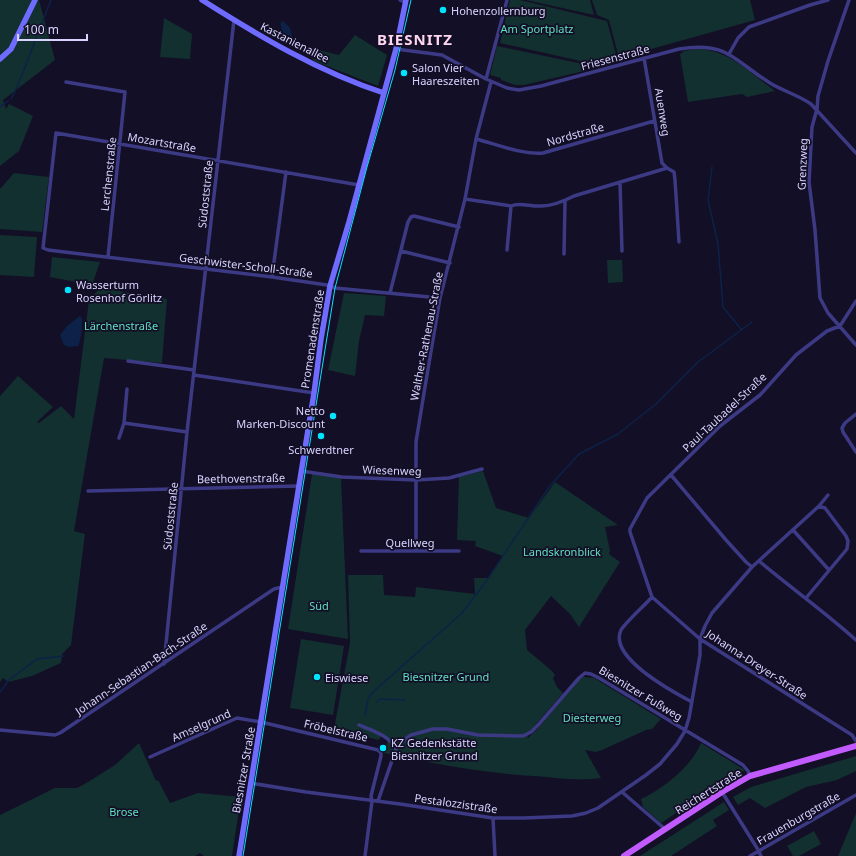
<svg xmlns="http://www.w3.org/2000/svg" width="856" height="856" font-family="'Noto Sans',sans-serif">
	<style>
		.green { fill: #12302f }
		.water { fill: #0c2248 }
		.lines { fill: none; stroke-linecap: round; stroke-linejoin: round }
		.stream { stroke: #0c2248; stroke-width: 1.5 }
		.street { stroke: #3d3a85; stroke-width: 3.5 }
		.secondary { stroke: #6f6bff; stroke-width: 5.5 }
		.primary { stroke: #c25bff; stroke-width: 6 }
		.tram { stroke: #00e5ff; stroke-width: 1 }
		.poi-dot { fill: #00e5ff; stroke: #130f26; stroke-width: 1.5 }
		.labels { text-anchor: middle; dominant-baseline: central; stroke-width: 3.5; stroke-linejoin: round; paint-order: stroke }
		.poi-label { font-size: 11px; fill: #d9d4ff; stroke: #130f26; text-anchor: start }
		.park-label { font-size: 11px; fill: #5fe0c0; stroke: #130f26 }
		.street-label { font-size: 11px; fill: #d9d4ff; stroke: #130f26 }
		.district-label { font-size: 15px; font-weight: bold; letter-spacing: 1px; fill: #ffd6f0; stroke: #130f26 }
	</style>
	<rect width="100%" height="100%" fill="#130f26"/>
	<path class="green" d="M0,0h39l16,60 -52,40 3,9 3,-5 24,12 -14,35 -19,15z
		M510,0h10l87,21 11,41 -23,6 -1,-4 -94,-21z
		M526,0h64l4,15z
		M592,0h158l5,20 -136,38 -10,-38 -12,-5z
		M164,18l28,16 -2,25 -30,-2z
		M355,35l32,20 -9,31 -64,-25 -2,-3 4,-6 3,-2 20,5z
		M497,46l86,18 1,7 -60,14h-9l-14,-5v-2l-11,-3z
		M697,49c33,1 53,24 78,42l-28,6 -5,-3 -54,8 -8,-48 4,-3z
		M14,173l35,4 -7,55 -42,-3v-40z
		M0,235l37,2 -3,40 -34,-2z
		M52,257l48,5 -8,23 -42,-8z
		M607,260h15l1,22 -15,1z
		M100,288l67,11 -5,64 -58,-5 -30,173 11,3 -14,111 -9,9 -1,9 -29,13 -24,6 -5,-4 -3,4v-286l18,-20 35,31 -16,15 2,1 22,-17 13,13 15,-119z
		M344,293l42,3 -2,20 -19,-1 -6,26 -4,35 -27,-6z
		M483,471l13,37 33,10 26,-36 63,43 -13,2 5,24 -1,3 11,8 -41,65 -9,-13 -19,-18 -26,34 2,20 25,21 3,4 -2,3 4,9 6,6 -33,38 -3,8 11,-11 43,-50 2,-1 11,1 67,41 -9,10 -6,1 -44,20 -6,2 -11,-2 16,28c-23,3 -43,0 -67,-2 -51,-3 -100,-12 -150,-23l5,-15 -7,-3 -3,5 -45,-11 16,-86 -2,-68h35l1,20 31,2 1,-10 59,7 -1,-16h15l14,-22 -28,-10 1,-5 -19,-1 2,-63z
		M312,474l29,4 7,161 -60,-10z
		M301,639l43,7 -11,69 -43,-7z
		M139,743l17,38 2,-1 12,23 28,-10 43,4 -9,59h-28l-4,-3 -5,3h-195v-41l55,-27h22l11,-6 27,-17z
		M701,743l44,27 -14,7 -70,46 -18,-16 -2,-8c22,-10 51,-33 60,-56z
		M856,756v15l-19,9 -31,7 -41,21 -15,-10 -12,7 -5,-8 18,-10z
		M724,802l5,8 -16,10 4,6 -46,30h-31z
		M856,813v43h-18z
		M814,831l7,13 -22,12h-6l-6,-10z"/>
	<path class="water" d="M283,21l7,7 3,12c-7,-2 -14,-11 -12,-18z
		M80,316l2,3c0,10 0,17 -4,27l-9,1 -5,-2 -4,-10 7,-9z"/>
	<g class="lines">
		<path class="stream" d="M11,99l7,-14 33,-85
			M0,107l8,-6
			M712,167l-4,33 10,44 5,63 18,22
			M0,692l9,-12 28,-21 27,-3
			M377,702l3,-3 25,1
			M365,716l3,-17 5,-7 89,-79 25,-33 62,-93 30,-33 39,-20 38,-30 42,-42 54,-40"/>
		<path class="street" d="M400,0l6,2
			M849,0l-21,61 -10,35 -1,13 -5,18 -3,55 6,48 5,68 8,15 28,32
			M396,49l46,6 44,24 21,9 12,2 22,-4 138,-37c48,-8 54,11 91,34 13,8 28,12 41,21l45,49
			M729,54l9,-16 11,-11 61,-22 18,-5
			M644,58l18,105 5,5 7,4 1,8 4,62
			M486,79l21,-79
			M66,82l59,10 -17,165
			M476,139c20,5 46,16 67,14l111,-32
			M620,182l2,69
			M359,185l-303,-52 -13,115 5,2 224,27 55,8 8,3 105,10
			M465,199l46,7
			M511,206c9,-4 20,1 31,0 11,0 22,-5 32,-10l93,-28
			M507,250l4,-44
			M401,251l49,12
			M564,254l1,-53
			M272,277l14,-105
			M390,293l18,-71 3,-5 3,-1 45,11
			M128,361l66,9
			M194,375l120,18
			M127,389l-3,34 63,9
			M856,414l-11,9 -3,5 1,4 13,20
			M119,438l5,-15
			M301,471l41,6 74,3 33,-2 33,-9
			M671,475l55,65 20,22 6,5
			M88,491l211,-5
			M793,530l36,40
			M416,550v-108l9,-55 15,-89 25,-99 11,-60 15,-57
			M361,551h98
			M759,561c32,27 66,51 97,79
			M652,597l-22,-65v-3l17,-31 73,-72 40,-31 36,-40 31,-24 13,-5 16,-25
			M652,597l48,42 152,96 4,6
			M652,597c-6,7 -28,27 -31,33 -13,27 52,62 71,72
			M806,598l41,-49 1,-8 -2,-5 -21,-28 -6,-2
			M164,664l23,-232 47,-412
			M359,725c15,6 29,10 37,24
			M0,730l55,5 5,-2 214,-144 8,-2
			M150,757l87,-39 24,4 117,28 3,3v3l-10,40 1,5 -7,55
			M250,783l56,9 94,12 93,14h31l48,-2 14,-3 12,-5 48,-33 14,-11 17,-20 8,-13 4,-13 11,-63v-16l5,-13 7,-13 40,-46 67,-61 9,-11
			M622,792l43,37
			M722,792l35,56 4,8
			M378,801l18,-52 7,-8 8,-6 22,-6h14l31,6 45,1 8,-4 8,-8 40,-46 6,-5 6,1 8,4 144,87 5,6 2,5
			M493,818l2,38
			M750,856l106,-61"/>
		<path class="secondary" d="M202,0c57,36 117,72 182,93
			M0,59l11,-10 24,-49
			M239,856l75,-463 7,-54 9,-53 19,-64 47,-173 10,-49"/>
		<path class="primary" d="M624,856l98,-64 28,-16 106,-30"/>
		<path class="tram" d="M243,856l92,-568 32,-121 28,-97 16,-70"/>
	</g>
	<g class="poi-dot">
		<circle cx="443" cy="10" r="4"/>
		<circle cx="404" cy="73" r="4"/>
		<circle cx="68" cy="290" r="4"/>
		<circle cx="333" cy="416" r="4"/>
		<circle cx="321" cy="436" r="4"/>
		<circle cx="317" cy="677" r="4"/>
		<circle cx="383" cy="748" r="4"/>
	</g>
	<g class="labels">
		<g class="poi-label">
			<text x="451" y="10">Hohenzollernburg</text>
			<text x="412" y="67">Salon Vier<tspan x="412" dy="13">Haareszeiten</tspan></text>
			<text x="76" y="284">Wasserturm<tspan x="76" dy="13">Rosenhof Görlitz</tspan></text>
			<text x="325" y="410" text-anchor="end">Netto<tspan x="325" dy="13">Marken-Discount</tspan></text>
			<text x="321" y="449" text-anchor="middle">Schwerdtner</text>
			<text x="325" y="677">Eiswiese</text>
			<text x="391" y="742">KZ Gedenkstätte<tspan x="391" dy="13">Biesnitzer Grund</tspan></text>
		</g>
		<g class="park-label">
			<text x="537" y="28">Am Sportplatz</text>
			<text x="121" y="325">Lärchenstraße</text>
			<text x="562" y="551">Landskronblick</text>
			<text x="319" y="605">Süd</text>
			<text x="446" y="676">Biesnitzer Grund</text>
			<text x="592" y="717">Diesterweg</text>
			<text x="124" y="811">Brose</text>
		</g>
		<g class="street-label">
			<text transform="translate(295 42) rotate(27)">Kastanienallee</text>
			<text transform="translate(615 57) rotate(-15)">Friesenstraße</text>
			<text transform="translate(663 112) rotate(81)">Auenweg</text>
			<text transform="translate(575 134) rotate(-16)">Nordstraße</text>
			<text transform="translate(162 142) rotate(10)">Mozartstraße</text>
			<text transform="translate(802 164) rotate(-88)">Grenzweg</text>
			<text transform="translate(108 174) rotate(-84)">Lerchenstraße</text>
			<text transform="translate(205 194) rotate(-84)">Südoststraße</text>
			<text transform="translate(246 265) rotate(7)">Geschwister-Scholl-Straße</text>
			<text transform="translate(426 336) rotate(-79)">Walther-Rathenau-Straße</text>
			<text transform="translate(312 339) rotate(-81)">Promenadenstraße</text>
			<text transform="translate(724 412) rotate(-43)">Paul-Taubadel-Straße</text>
			<text transform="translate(392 470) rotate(2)">Wiesenweg</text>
			<text transform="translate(241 478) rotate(-1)">Beethovenstraße</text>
			<text transform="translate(170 516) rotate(-84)">Südoststraße</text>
			<text x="410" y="542">Quellweg</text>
			<text transform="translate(757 664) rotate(33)">Johanna-Dreyer-Straße</text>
			<text transform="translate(141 668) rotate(-34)">Johann-Sebastian-Bach-Straße</text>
			<text transform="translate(641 693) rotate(31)">Biesnitzer Fußweg</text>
			<text transform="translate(201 725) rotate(-24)">Amselgrund</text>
			<text transform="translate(336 730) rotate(13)">Fröbelstraße</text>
			<text transform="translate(243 770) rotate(-80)">Biesnitzer Straße</text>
			<text transform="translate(708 791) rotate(-32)">Reichertstraße</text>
			<text transform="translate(456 803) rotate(8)">Pestalozzistraße</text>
			<text transform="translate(798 818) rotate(-30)">Frauenburgstraße</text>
		</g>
		<g class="district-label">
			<text x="415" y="39">BIESNITZ</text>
		</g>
	</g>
	<path d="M18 34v6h69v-6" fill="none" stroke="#d9d4ff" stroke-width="2"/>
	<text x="24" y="34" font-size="12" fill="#d9d4ff" stroke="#130f26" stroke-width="3" paint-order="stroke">100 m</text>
</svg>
